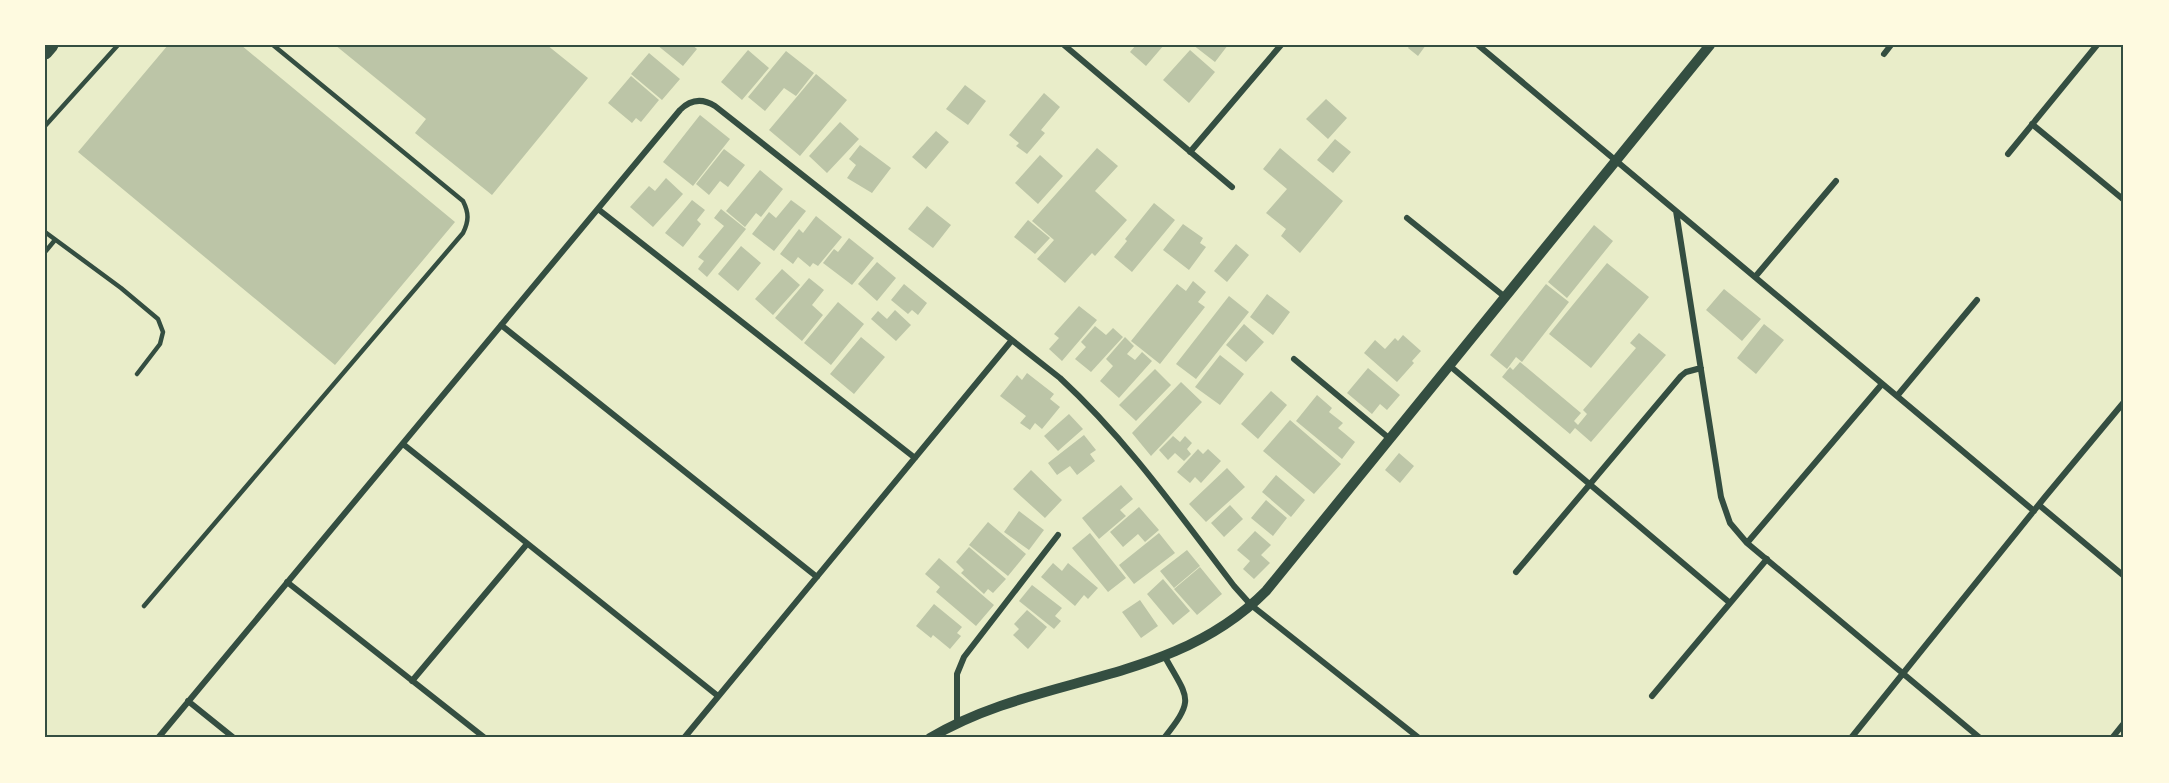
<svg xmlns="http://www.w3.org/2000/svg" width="2169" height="783" font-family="Poppins,sans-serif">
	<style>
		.building { fill: #bcc5a7 }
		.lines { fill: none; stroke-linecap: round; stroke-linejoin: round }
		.service { stroke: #344e41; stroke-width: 4.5 }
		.minor { stroke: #344e41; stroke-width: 6 }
		.tertiary { stroke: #344e41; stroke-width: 10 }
		.primary { stroke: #344e41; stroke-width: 15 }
		.neatline { fill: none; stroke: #344e41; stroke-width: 2 }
	</style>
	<rect width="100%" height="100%" fill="#e9edc9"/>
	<path class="building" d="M168,45h73l214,177 -120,143 -257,-213z
		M335,45h212l41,33 -96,117 -77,-62 11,-14z
		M657,45h35l5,4 -14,17z
		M1136,45h28l-18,21 -16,-14z
		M1193,45h35l-13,17z
		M1410,45h16l-8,11 -10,-8z
		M748,50l21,18 -27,32 -21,-18z
		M1190,50l25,22 -26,31 -26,-23z
		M786,51l28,22 -18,23 -12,-8 -19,23 -17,-14z
		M649,53l31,26 -18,21 -31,-26z
		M816,74l31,26 -47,56 -31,-26z
		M631,76l28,24 -18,22 -5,-4 -4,5 -24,-20z
		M965,85l21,16 -18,24 -22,-16z
		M1044,93l16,14 -19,23 4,3 -18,21 -11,-8 3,-3 -10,-8z
		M1326,99l21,19 -19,21 -22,-20z
		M700,115l30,24 -37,47 -30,-24z
		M840,122l19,17 -32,34 -18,-17z
		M936,131l13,11 -23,27 -14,-12z
		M1335,139l16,13 -18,21 -16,-13z
		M860,145l31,23 -19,25 -25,-15 9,-13 -7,-6z
		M1097,148l21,18 -23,25 32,29 -32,36 -3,-3 -27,30 -28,-24 17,-19 -22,-19z
		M1280,148l63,53 -43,52 -19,-17 5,-7 -20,-16 21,-24 -24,-20z
		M724,149l21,16 -17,22 -8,-6 -11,14 -13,-11z
		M1040,155l23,21 -25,28 -23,-21z
		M760,170l23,19 -22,28 -5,-4 -11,14 -19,-16z
		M666,178l17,16 -30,33 -23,-20 19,-21 6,5z
		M692,200l13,10 -8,10 4,4 -18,23 -18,-14z
		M791,200l15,11 -32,40 -22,-17 17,-22 7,6z
		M1154,203l21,17 -43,52 -18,-15 13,-16 -2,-2z
		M927,206l24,19 -18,23 -25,-19z
		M721,209l25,20 -39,48 -9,-8 6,-8 -6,-4 26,-31 -10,-8z
		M816,216l26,21 -24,29 -5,-3 -3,4 -12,-10 -5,7 -13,-10 19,-25 4,4z
		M1028,220l22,18 -15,16 -21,-17z
		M1183,224l20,14 -3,5 6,4 -17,23 -26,-20z
		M1594,225l19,16 -46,57 -19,-16z
		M849,238l25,20 -22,27 -29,-22 11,-14 4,3z
		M1236,244l13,11 -22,27 -13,-11z
		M741,246l20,17 -23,28 -20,-17z
		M877,262l19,16 -19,23 -19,-17z
		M1607,263l42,34 -58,71 -42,-34z
		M782,269l18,16 -27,30 -18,-16z
		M809,278l15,12 -12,15 11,10 -21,26 -27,-23z
		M1193,281l13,11 -8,10 7,5 -45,57 -29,-23 46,-57 9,7z
		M904,284l23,19 -9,12 -6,-5 -4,4 -17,-14z
		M1546,284l23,18 -47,60 -6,-5 -9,12 -17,-14z
		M1724,289l37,30 -19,22 -36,-31z
		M1267,294l23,18 -17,23 -23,-18z
		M1229,296l20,16 -53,67 -20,-15z
		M838,302l26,22 -33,41 -27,-22z
		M1079,306l18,14 -35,41 -13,-12 10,-11 -5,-4z
		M895,310l16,15 -15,16 -25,-22 7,-8 9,8z
		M1244,324l20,18 -18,20 -20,-17z
		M1764,324l20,16 -28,34 -19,-16z
		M1095,326l11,9 7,-7 10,9 -32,35 -16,-13 11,-12 -5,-5z
		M1639,333l27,22 -75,87 -16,-14 -5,6 -68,-57 8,-10 3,3 7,-8 61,51 -7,8 4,4 9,-11 -4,-4 53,-62 -6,-5z
		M1403,335l18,16 -9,10 2,2 -17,19 -33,-29 11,-13 10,9 10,-11 3,3z
		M861,337l24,20 -31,37 -24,-20z
		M1125,337l9,9 -7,8 8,6 7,-8 10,9 -33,37 -19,-17 13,-15 -7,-7z
		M1220,355l24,19 -24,31 -25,-18z
		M1368,368l32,27 -13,15 -7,-6 -8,10 -25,-21z
		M1155,369l16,16 -35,36 -17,-16z
		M1027,373l27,21 -4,5 10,8 -18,22 -7,-6 -5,7 -10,-7 6,-7 -26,-20 17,-21 5,5z
		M1181,382l21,20 -51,54 -19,-23z
		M1271,391l16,14 -29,34 -17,-15z
		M1317,395l15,13 -3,4 14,11 -5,5 17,14 -13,17 -46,-38z
		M1069,414l14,15 -25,22 -14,-15z
		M1290,420l51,44 -27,30 -51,-43z
		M1084,435l12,15 -6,4 5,7 -18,14 -7,-9 -13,9 -9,-12z
		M1173,436l7,6 5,-6 7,7 -5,6 4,5 -7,7 -9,-8 -7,7 -9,-10z
		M1198,449l5,5 5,-5 13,12 -20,22 -6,-6 -5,6 -13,-11z
		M1399,453l15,13 -14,17 -15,-13z
		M1227,468l18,19 -39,35 -17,-18z
		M1031,470l31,30 -17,18 -32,-29z
		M1276,475l29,25 -14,17 -29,-25z
		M1121,485l12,14 -13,11 6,6 -27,23 -17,-21z
		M1266,500l21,18 -14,18 -22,-18z
		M1230,505l13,14 -19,18 -13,-14z
		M1139,507l20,23 -14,12 -7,-8 -15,13 -13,-15z
		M1019,511l25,19 -15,20 -25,-18z
		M988,522l38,32 -18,22 -39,-31z
		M1255,531l16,14 -10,10 9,8 -16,16 -11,-10 7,-8 -13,-11z
		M1090,533l36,45 -18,14 -36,-44z
		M1159,533l16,20 -41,31 -15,-19z
		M969,547l37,32 -13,14 -5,-4 -4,5 -23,-21 3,-3 -8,-8z
		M1187,550l13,16 -26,22 -14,-17z
		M939,558l55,47 -18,21 -40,-34 4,-5 -15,-13z
		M1053,563l9,8 6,-8 30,25 -10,11 -4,-4 -9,11 -34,-29z
		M1200,567l22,27 -25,21 -23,-26z
		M1163,579l27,32 -17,14 -26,-31z
		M1032,585l30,23 -7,8 6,5 -7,8 -35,-28z
		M1140,600l18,26 -17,12 -19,-26z
		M934,604l28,23 -5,6 4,3 -11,13 -17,-14 -2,3 -15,-12z
		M1027,610l20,17 -19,22 -15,-14 6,-6 -5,-5z"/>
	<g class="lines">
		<path class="service" d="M45,126l73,-81
			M45,232l76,56 37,31 5,13 -3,12 -23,30
			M45,252l10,-12
			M144,606l319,-373c6,-12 6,-20 0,-32l-190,-156"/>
		<path class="minor" d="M1064,45l168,142
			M1478,45l556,466
			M1884,54l7,-9
			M2032,124l92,76
			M1190,152l91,-107
			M2008,154l89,-109
			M598,209l317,249
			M1676,211l45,286 9,26 17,20 233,195
			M1407,218l98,79
			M1755,277l81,-96
			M501,325l316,252
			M1294,359l96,80
			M1450,366l280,237
			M1897,396l80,-96
			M403,444l315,252
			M2039,505l85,71
			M1747,543l135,-159
			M1516,572l165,-196 5,-4 15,-4
			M287,582l198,156
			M412,681l115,-137
			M1652,696l115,-137
			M188,701l46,37
			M957,724v-50l7,-17 94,-122
			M158,738l522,-628c10,-10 22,-12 35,-4l345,272c67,62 119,136 174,208l17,19 168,133
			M684,738l328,-398
			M1164,738c32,-40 24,-39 1,-81
			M1851,738l194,-241 79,-95
			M2112,738l12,-15"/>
		<path class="tertiary" d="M930,738c109,-65 242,-52 336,-147l444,-546"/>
		<path class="primary" d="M45,52l6,-7"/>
	</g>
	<rect width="2169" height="783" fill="none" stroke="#fefae0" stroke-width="93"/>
	<rect x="46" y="46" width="2076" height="690" class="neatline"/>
</svg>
